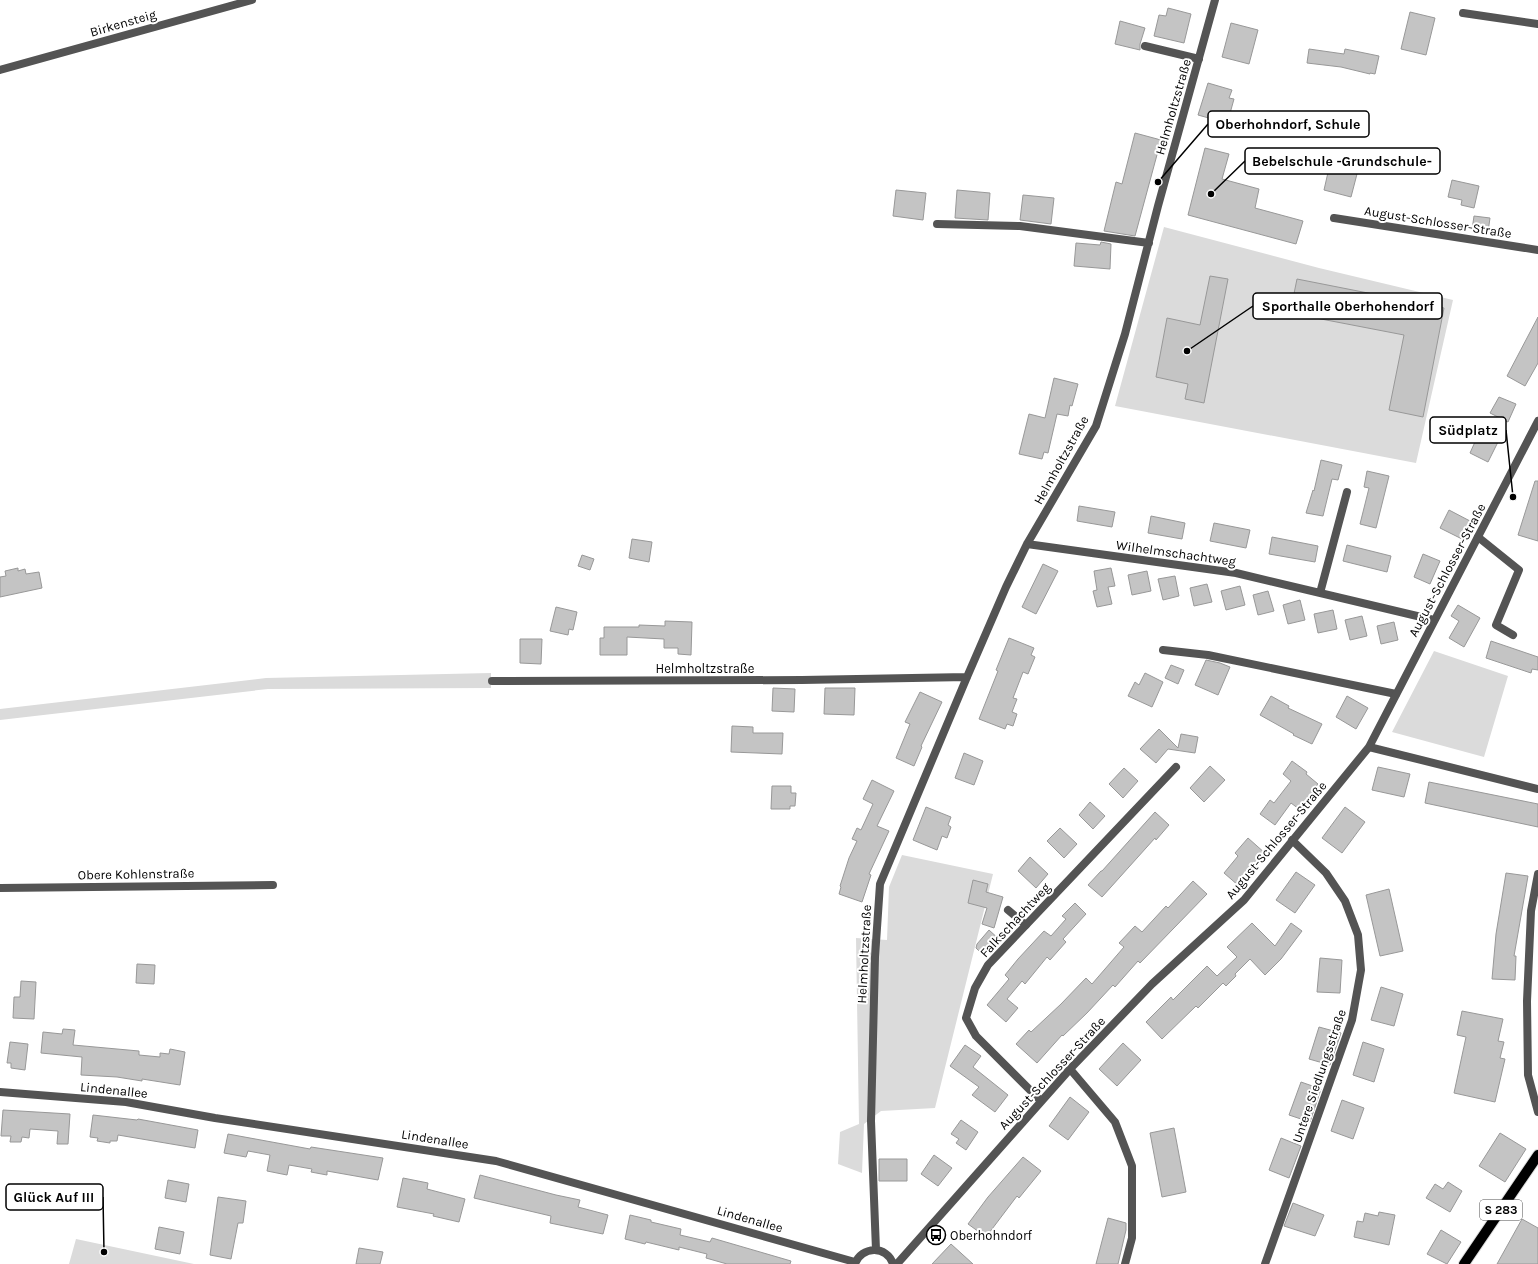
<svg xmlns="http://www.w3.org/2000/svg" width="1538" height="1264" font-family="Karla,sans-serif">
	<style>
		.green { fill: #dbdbdb }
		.building { fill: #c4c4c4; stroke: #989898 }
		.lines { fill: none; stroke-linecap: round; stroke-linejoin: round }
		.primary-casing { stroke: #dbdbdb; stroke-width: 12 }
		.service { stroke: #545454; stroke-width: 8 }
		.minor { stroke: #545454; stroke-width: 8 }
		.primary { stroke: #000; stroke-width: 10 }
		.labels { text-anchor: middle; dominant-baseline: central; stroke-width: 4; stroke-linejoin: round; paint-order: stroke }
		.shield { fill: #fff; stroke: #4c4c4c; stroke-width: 1 }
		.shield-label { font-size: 12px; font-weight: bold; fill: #000 }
		.street-label { font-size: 13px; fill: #000; stroke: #fff }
		.poi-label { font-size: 13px; fill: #000; stroke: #fff; text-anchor: start }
		.leader { fill: none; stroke: #000; stroke-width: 1.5 }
		.callout-dot { fill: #000; stroke: #fff; stroke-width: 1.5 }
		.callout { fill: #fff; stroke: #000; stroke-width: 1.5 }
		.callout-label { font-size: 14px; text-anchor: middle; font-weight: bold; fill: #000 }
	</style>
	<rect width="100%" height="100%" fill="#fff"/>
	<path class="green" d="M1164,227l155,41 134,32 -37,163 -301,-57z
		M1434,651l74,25 -24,81 -92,-25z
		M491,673v15l-223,1 -268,31v-11l266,-31z
		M902,855l91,19 -58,234 -54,3 -17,13 -2,49 -24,-9 2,-32 19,-8 -3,-186 31,2 2,-53z
		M76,1239l118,25h-125z"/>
	<path class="building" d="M1168,8l23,6 -7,29 -30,-7 5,-21 7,1z
		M1410,12l25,6 -9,37 -25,-6z
		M1120,21l25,7 -5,16v6l-25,-6z
		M1231,23l27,7 -9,34 -27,-7z
		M1309,49l35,5 1,-5 34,7 -4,18 -5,-1v1l-29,-7 -34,-4z
		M1208,83l24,7 -3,8 5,1 -5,18 -4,-1 -2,6 -25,-7z
		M1135,133l26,7 -26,96 -31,-5 12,-49 6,2z
		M1205,148l24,6 -7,25 37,10 -4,19 48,13 -7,23 -108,-29z
		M1329,168l28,6 -6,23 -27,-7z
		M1452,180l27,6 -5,22 -13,-3 1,-5 -14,-3z
		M896,190l30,3 -3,27 -30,-4z
		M957,190l33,3 -2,27 -33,-2z
		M1023,195l31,3 -3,26 -31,-4z
		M1474,216l16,2 -2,14 -16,-2z
		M1101,242l10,2 -1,25 -36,-3 2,-23 24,2z
		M1210,276l18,3 -24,124 -19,-4 3,-15 -32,-7 11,-59 33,7z
		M1297,279l147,29 -21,109 -34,-7 15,-75 -114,-22z
		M1538,317v46l-13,23 -18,-10z
		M1054,378l24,6 -6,22 -2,-1 -2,11 -11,-2 -9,39 -4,-1 -2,7 -23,-5 10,-40 16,4z
		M1499,397l17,7 -8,18 -18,-9z
		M1479,433l19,9 -10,20 -18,-9z
		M1321,460l21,5 -4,15 -6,-1 -9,37 -17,-3 7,-23 1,1z
		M1367,471l22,5 -13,52 -16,-4 9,-36 -5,-1z
		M1535,481h3v60l-20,-6z
		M1079,506l36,6 -3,15 -35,-6z
		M1449,510l21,11 -8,18 -22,-11z
		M1151,516l34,7 -3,16 -34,-6z
		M1214,523l36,7 -4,18 -36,-7z
		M1272,537l46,9 -3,16 -46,-8z
		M632,539l20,3 -3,20 -20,-4z
		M1347,545l44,11 -4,16 -44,-11z
		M1423,554l17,7 -10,23 -16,-7z
		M582,555l12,4 -4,11 -12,-4z
		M1043,564l15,7 -22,43 -14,-7z
		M18,568v3l7,-2 1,5 13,-2 3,16 -42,9v-20l6,-1 -1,-5z
		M1111,568l4,18 -7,1 4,17 -15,3 -4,-16 4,-1 -3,-19z
		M1147,571l4,20 -19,4 -4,-20z
		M1175,576l4,20 -16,4 -5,-21z
		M1207,584l5,18 -18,4 -4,-18z
		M1240,586l5,19 -19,5 -5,-19z
		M1268,591l6,20 -16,4 -5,-20z
		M1300,600l5,20 -17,4 -5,-19z
		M1458,605l22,13 -16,29 -15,-9 10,-17 -8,-5z
		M556,607l21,5 -4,18 -4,-1 -1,6 -18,-4z
		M1333,610l4,19 -19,4 -4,-19z
		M1362,616l5,20 -17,4 -5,-20z
		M665,621l27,1 -1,33 -13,-1v-6h-14v-9l-37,-2v18h-27v-17h4v-11h35v-2l26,1z
		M1394,622l4,18 -17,4 -4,-18z
		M1009,638l25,10 -3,7 4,2 -7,17 -5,-2 -10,26 4,1 -5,13 5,2 -4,12 -6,-2 -2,5 -26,-10 19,-48 -2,-1z
		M520,639h22l-1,25 -21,-1z
		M1491,641l47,16v13l-6,-1 -1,4 -45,-15z
		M1206,660l14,3 10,4 -12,28 -23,-10z
		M1171,665l13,5 -6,14 -13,-6z
		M1145,673l18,9 -11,25 -24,-11 7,-14 4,3z
		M773,688l22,1 -1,23 -22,-1z
		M825,688h30l-1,27 -30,-1z
		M920,692l22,10 -21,44 1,1 -8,19 -18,-8 14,-34 -5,-2z
		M1271,696l18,10 -1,2 34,16 -10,20 -19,-9 1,-1 -34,-19z
		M1347,696l21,12 -12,21 -20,-12z
		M732,726l21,1v6h30l-1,21 -51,-2z
		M1159,729l19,19 3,-14 17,3 -3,16 -27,-4 -12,14 -16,-14z
		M964,753l19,8 -9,24 -19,-7z
		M1292,761l15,11 -1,2 12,10 -19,25 -8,-6 -16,22 -15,-11 10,-14 4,3 17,-22 -8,-7z
		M1210,766l15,14 -21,22 -14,-14z
		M1378,767l32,7 -6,23 -32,-7z
		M1124,768l14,13 -15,17 -14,-14z
		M872,780l22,11 -17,35 12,5 -20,43 2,1 -9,27 -23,-8 2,-7 -1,-1 9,-28 8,-17 -5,-2 5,-11 4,2 12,-26 -10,-5z
		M1429,782l109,22v23l-113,-24z
		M772,786h19v7h5l-1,13h-5v3h-19z
		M1090,802l15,14 -12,13 -14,-14z
		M926,807l25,10 -3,8 3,2 -4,11 -5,-2 -5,14 -24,-10z
		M1345,807l20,15 -23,31 -20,-15z
		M1155,812l14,13 -13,15 -1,-2 -53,59 -14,-12 13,-14h1z
		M1060,828l17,16 -13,14 -17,-17z
		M1248,838l18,16 -27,32 -15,-13 14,-17 -3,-3z
		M1030,857l18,17 -12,14 -18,-17z
		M1296,872l19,13 -20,28 -19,-13z
		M1506,873l22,3 -14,80h2l-1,24 -23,-1 4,-45z
		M973,880l15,4 -2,8 17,5 -9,31 -12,-4 5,-16 -19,-5z
		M1193,881l14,13 -67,69 -2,-2 -23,26 -2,-2 -26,28 -24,23 -1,-1 -25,28 -21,-19 13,-14 2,2 30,-28 25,-26 6,6 32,-37 -5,-4 16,-17 7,6 24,-26 2,2z
		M1389,889l14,62 -23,5 -14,-61z
		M1075,903l11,11 -23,25 3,3 -16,18 -3,-3 -22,27 -3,-3 -15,18 11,9 -12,14 -19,-17 22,-26 -4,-4 13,-16 26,-28 7,5 15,-17 -4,-3z
		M1252,923l23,23 16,-23 11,8 -21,28 -16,16 -15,-16 -15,15 1,2 -10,10 -3,-3 -25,25 -2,-2 -34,33 -16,-17 25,-25 2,3 34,-34 10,10 20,-19 -10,-10z
		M989,930l11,10 -16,16 -8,-8 1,-4z
		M1320,958l22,2 -2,33 -23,-1z
		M137,964l18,1 -1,19 -18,-1z
		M21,981l15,1 -2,37 -21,-1 1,-21h6z
		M1381,987l22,7 -9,32 -23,-6z
		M1462,1011l41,8 -5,22 6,1 -4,16 5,1 -10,43 -41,-9 12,-56 -9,-2z
		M1319,1027l22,6 -11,32 -21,-6z
		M63,1029l12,1 -2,15 66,6v4l21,2v-4l9,1 1,-5 15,3 -5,33 -38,-6v2l-25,-4 -36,-2 1,-18 -41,-4 2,-21 19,2z
		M10,1042l18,2 -3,26 -14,-2v-5h-4z
		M1363,1042l21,7 -10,33 -21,-7z
		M1123,1043l18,17 -24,26 -18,-17z
		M965,1045l16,11 -8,11 35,28 -13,17 -23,-17 7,-8 -29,-21z
		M1301,1082l20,7 -11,33 -21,-7z
		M1070,1097l19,15 -21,28 -19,-14z
		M1342,1100l22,8 -11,31 -22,-8z
		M3,1110l67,4 -2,30h-11l1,-13 -28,-2 -1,9 -7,-1 -1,5h-11l1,-6h-10z
		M93,1115l44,5 1,-1 60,11 -3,18 -77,-13 -1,6h-7v2l-13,-2 1,-3 -8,-1z
		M961,1120l17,12 -12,18 -10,-7 3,-4 -8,-5z
		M1174,1128l12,64 -24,5 -12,-64z
		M1500,1133l26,16 -21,33 -26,-16z
		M228,1134l82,15 1,-2 72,11 -5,22 -51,-9v4l-16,-3 1,-3 -23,-4 -2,10 -20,-4 3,-16 -22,-4 -2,6 -22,-4z
		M1281,1138l20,8 -12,32 -20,-8z
		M934,1155l18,13 -14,18 -17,-12z
		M1023,1157l18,14 -22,27 -2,-2 -31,41 -18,-13 20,-27z
		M879,1159h28v22h-28z
		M480,1175l76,20 24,5 -2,7 30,8 -5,19 -53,-11 1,-7 -77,-18z
		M403,1178l25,5 -1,6 38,10 -6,23 -26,-6 1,-2 -37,-7z
		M168,1180l21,4 -3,18 -21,-4z
		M1448,1182l14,9 -12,21 -24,-14 9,-14 8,5z
		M218,1197l28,4 -3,22h-5l-7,36 -21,-4z
		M1293,1203l31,12 -9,21 -31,-10z
		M1379,1212l16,3 -6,30 -35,-8 3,-16 6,1 2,-9 13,3z
		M630,1215l21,5v2l30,7 -1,6 30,7 2,-4 79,23 -1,3h-63l-21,-6 1,-4 -28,-7v3l-33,-8 -1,2 -20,-5z
		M1108,1218l18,5v7l-8,34h-22z
		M1522,1219l16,9v36h-41z
		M159,1227l25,5 -4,22 -25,-5z
		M1441,1230l20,12 -14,22 -20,-10z
		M951,1244l22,20h-41z
		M359,1248l24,4 -3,12h-24z"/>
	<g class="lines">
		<g class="primary-casing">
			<path id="primary" d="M1464,1264l74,-109"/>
		</g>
		<path class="service" d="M1145,46l54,13
			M1478,537l41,33 -23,55 17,10
			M1163,650l45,5 188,39
			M1008,910l18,15"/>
		<path class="minor" d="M1463,13l75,11
			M0,70l252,-70
			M1334,218l204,32
			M937,224l83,2 129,17
			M1027,544l209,29 198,47
			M1320,593l27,-101
			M492,681l310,-1 165,-3
			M1369,747l169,42
			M1538,874l-7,37 -4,90 1,74 10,37
			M0,888l273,-3
			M1070,1069l45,53 17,44v72l-7,26
			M0,1092l126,10 89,16 281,43 359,101
			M1041,1101l-65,-65 -10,-18 9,-30 13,-23 188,-198
			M876,1250l-5,-129 4,-164 5,-73 87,-207 39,-90 21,-43 69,-118 29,-92 33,-128 57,-206
			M855,1264c6,-18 32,-19 38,0
			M897,1264l173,-195 82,-85 92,-84 125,-153 169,-326
			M1265,1264l87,-244 9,-50 -3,-35 -13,-34 -19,-28 -34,-33"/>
		<use href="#primary" class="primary"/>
	</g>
	<defs>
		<g id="bus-ring" transform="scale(1)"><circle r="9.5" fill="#fff" stroke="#000" stroke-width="1.5"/><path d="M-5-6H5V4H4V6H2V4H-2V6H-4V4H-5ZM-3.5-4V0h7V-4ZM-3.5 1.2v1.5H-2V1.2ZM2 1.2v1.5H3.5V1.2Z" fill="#000"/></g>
	</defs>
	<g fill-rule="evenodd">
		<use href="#bus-ring" x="936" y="1235"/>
	</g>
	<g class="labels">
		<rect class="shield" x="1480" y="1200" width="42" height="20" rx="3"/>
		<g class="shield-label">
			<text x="1501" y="1210">S 283</text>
		</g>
		<g class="street-label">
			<text transform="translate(123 23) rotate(-16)">Birkensteig</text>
			<text transform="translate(1173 107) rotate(-74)">Helmholtzstraße</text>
			<text transform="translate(1438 222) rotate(9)">August-Schlosser-Straße</text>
			<text transform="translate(1061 460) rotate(-61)">Helmholtzstraße</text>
			<text transform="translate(1176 553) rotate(8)">Wilhelmschachtweg</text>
			<text transform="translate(1447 570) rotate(-62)">August-Schlosser-Straße</text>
			<text x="705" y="668">Helmholtzstraße</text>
			<text transform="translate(1276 840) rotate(-50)">August-Schlosser-Straße</text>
			<text transform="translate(136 874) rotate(-1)">Obere Kohlenstraße</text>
			<text transform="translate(1015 920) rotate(-47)">Falkschachtweg</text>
			<text transform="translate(864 954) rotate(-87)">Helmholtzstraße</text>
			<text transform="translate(1052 1073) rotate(-47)">August-Schlosser-Straße</text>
			<text transform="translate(1319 1076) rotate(-71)">Untere Siedlungsstraße</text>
			<text transform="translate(114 1090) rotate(6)">Lindenallee</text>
			<text transform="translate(435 1139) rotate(9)">Lindenallee</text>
			<text transform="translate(750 1219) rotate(16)">Lindenallee</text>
		</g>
		<g class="poi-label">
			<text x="950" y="1235">Oberhohndorf</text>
		</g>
	</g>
	<path class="leader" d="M1158 182L1208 124M1211 194L1245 161M1187 351L1253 306M1513 497L1506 430M104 1252L103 1197"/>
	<g class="callout-dot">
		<circle cx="1158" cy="182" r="4"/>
		<circle cx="1211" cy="194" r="4"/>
		<circle cx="1187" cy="351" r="4"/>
		<circle cx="1513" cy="497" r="4"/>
		<circle cx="104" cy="1252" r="4"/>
	</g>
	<g class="callout">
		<rect x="1208" y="111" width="161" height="26" rx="4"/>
		<rect x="1245" y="148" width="195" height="26" rx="4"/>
		<rect x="1253" y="293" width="189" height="26" rx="4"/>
		<rect x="1430" y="417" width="76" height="26" rx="4"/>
		<rect x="6" y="1184" width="97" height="26" rx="4"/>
	</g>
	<g class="callout-label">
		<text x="1288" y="129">Oberhohndorf, Schule</text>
		<text x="1342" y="166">Bebelschule -Grundschule-</text>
		<text x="1348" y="311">Sporthalle Oberhohendorf</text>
		<text x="1468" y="435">Südplatz</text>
		<text x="54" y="1202">Glück Auf III</text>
	</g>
</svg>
